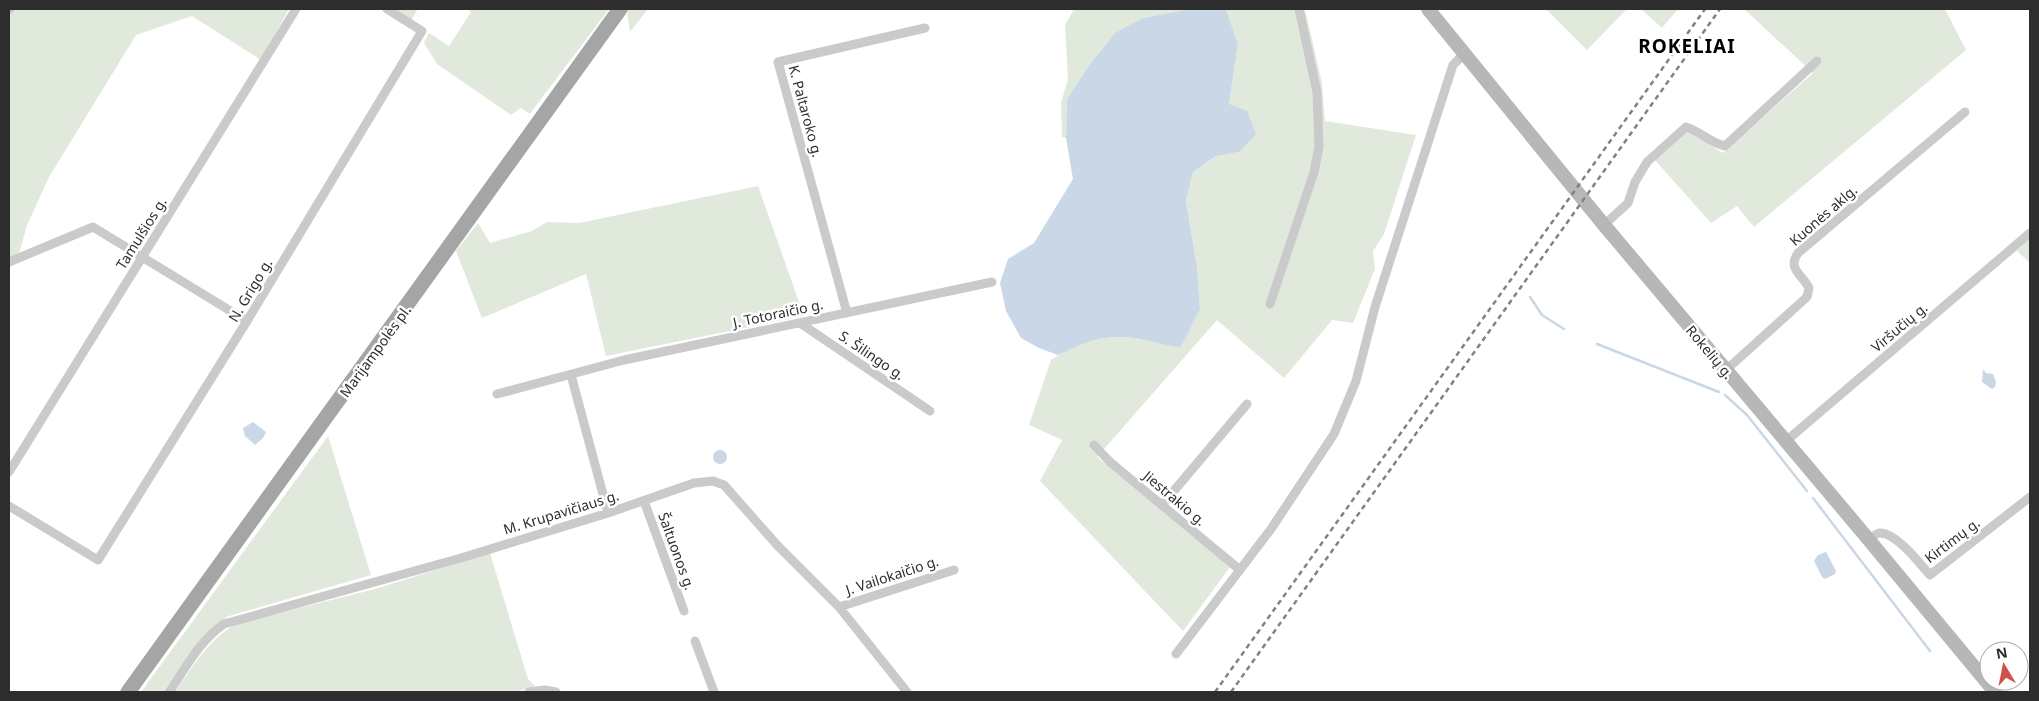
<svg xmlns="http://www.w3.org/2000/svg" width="2039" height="701" font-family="'Noto Sans',sans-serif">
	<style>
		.green { fill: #e1e9dc }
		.water { fill: #cad7e6 }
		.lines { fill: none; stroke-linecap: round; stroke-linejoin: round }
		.stream { stroke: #cad7e6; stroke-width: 2.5 }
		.street { stroke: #cacaca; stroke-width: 9 }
		.secondary { stroke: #b7b7b7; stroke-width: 14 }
		.primary { stroke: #a5a5a5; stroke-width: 15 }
		.rail { stroke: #828282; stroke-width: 2.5; stroke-dasharray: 5 4; stroke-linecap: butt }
		.labels { text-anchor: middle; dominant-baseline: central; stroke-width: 5; stroke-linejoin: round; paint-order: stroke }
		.street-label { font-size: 14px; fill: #2d2d2d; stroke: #fff }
		.district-label { font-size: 19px; font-weight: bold; letter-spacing: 1px; fill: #000; stroke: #fff }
	</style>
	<rect width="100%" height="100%" fill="#fff"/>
	<path class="green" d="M9,9h280l-28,51 -69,-44 -56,19 -87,142 -22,48 -8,29 -10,5z
		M393,9h25l-7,11z
		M467,9h142l-77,102 -2,3 -9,-6 -10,7 -74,-51 -13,-21 5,-10 20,13 22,-34z
		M628,9h20l-18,23 -3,-22z
		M1074,9h116l-47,9 -76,81 -1,39 -4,-1 -1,-34 7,-24 -3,-54z
		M1226,9h79l17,74 3,38 91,14 -32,99 -11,17 2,18 -22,54 -21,-3 -48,58 -67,-58 -120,137 133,110 -47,64 -143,-150 22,-41 -33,-15 22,-65c27,-19 56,-27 88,-21 15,2 27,8 42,7l19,-37 -3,-42 -11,-66 7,-29 23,-16 23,-4 -10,-48 9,-60z
		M1546,9h81l-40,41z
		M1641,9h37l-16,19z
		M1744,9h201l21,41 -212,177 -17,-21 -26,17 -57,-64 32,-29 37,23 90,-80z
		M758,186l46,130 -198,40 -20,-82 -104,44 -26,-67 22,-28 12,20 42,-12 15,-9 32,1z
		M2030,239v24l-13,-12z
		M328,436l43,139 -142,41c-30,18 -46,48 -66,76h-22z
		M490,553l38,126 7,7 -19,6h-341c18,-26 33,-52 61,-68l139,-35z"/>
	<path class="water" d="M1190,9h36l12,35 -9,60 18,7 9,23 -17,18 -23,4 -23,16 -7,29 11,66 3,42 -19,38c-15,0 -27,-6 -42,-8 -32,-6 -53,2 -81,16l-19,-7 -18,-10 -15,-27 -6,-28 8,-24 26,-16 39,-64 -7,-41 1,-39 22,-33 26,-33 28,-15z
		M1983,369l3,4 7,1 3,8 -1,5 -3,2 -10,-7z
		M253,422l13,10 -3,6 -8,7 -10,-9 -2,-8z
		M713 457a7 7 0 1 1 14 0a7 7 0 1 1-14 0Z
		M1826,552l10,19 -1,3 -10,5 -3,-2 -8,-16 4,-6z"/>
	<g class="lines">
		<path class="stream" d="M1530,297l12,18 22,14
			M1597,344l122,48
			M1725,395l22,20 60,76
			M1813,498l117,153"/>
		<path class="street" d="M9,9h1
			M1604,225l24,-22 7,-21 12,-20 39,-35c16,5 22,15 39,19l92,-85
			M9,262l84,-35 154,94
			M1270,304l44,-132 5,-25 -2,-55 -18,-83
			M847,313l-69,-251 147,-34
			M800,323l130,88
			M1726,370l81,-73 2,-9c-7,-14 -22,-19 -11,-35l167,-141
			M571,375l37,138
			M497,394l127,-34 368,-78
			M1786,441l244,-208
			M1094,445l16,17 130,108
			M9,472l287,-463
			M644,501l40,110
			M1162,505l85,-101
			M9,506l89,54 149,-239 175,-290 -35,-22
			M1869,540c3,-3 6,-6 10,-7 16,-2 41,31 51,42l100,-78
			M839,607l115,-37
			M695,641l19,51
			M1176,654l95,-125 63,-95 22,-53 19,-74 78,-242 12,-12
			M169,692c16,-23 31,-52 55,-68l237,-66 147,-45 86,-30 19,-2 11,4 53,60 62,62 68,85
			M529,692l16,-2 11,2"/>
		<path class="secondary" d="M1428,9l176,216 265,315 126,152"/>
		<path class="primary" d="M128,692l492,-683"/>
		<path class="rail" d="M1215,692l490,-683
			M1231,692l489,-683"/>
	</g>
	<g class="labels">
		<g class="street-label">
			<text transform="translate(806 111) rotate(75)">K. Paltaroko g.</text>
			<text transform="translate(1823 215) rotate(-41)">Kuonės aklg.</text>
			<text transform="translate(141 233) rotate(-58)">Tamulšios g.</text>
			<text transform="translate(250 290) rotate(-59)">N. Grigo g.</text>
			<text transform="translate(778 313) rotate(-12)">J. Totoraičio g.</text>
			<text transform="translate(1899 327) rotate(-40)">Viršučių g.</text>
			<text transform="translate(375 351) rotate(-54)">Marijampolės pl.</text>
			<text transform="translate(1710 352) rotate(50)">Rokelių g.</text>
			<text transform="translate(872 355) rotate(34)">S. Šilingo g.</text>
			<text transform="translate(1175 498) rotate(40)">Jiestrakio g.</text>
			<text transform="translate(561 512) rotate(-17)">M. Krupavičiaus g.</text>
			<text transform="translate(1952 540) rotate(-37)">Kirtimų g.</text>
			<text transform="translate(677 551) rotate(70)">Šaltuonos g.</text>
			<text transform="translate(892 575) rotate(-18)">J. Vailokaičio g.</text>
		</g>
		<g class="district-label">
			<text x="1687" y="46">ROKELIAI</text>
		</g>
	</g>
	<rect width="2039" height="701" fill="none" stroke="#2d2d2d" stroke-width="20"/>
	<g transform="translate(2004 666) rotate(350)"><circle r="24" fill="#ffffff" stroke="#ababab"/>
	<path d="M0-4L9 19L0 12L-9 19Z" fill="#ce5345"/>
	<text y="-8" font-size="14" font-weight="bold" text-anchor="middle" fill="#2d2d2d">N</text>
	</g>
</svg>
